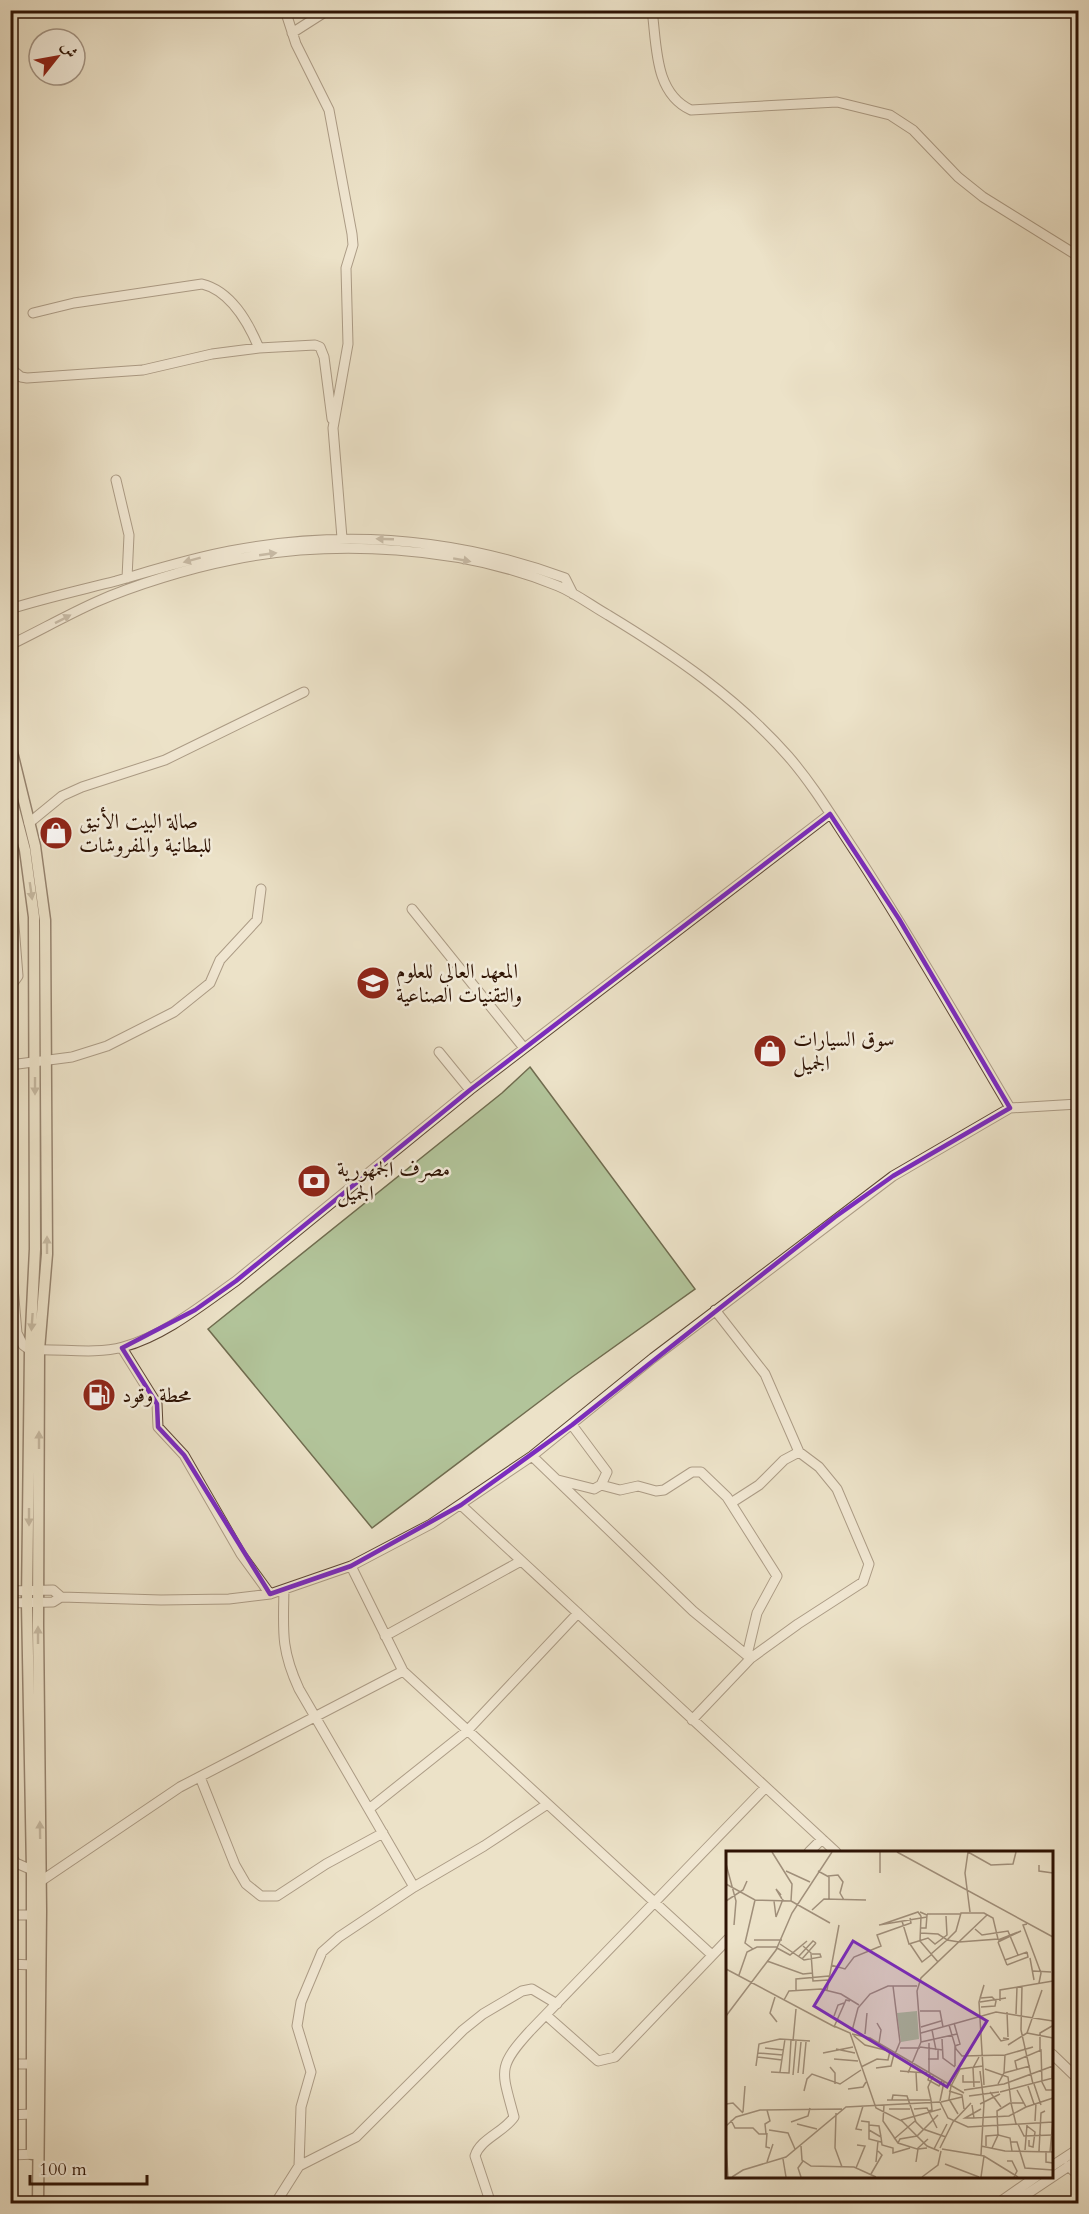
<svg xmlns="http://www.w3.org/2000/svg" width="1089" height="2214" font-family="Cardo,Amiri,serif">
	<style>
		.green { fill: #b2c49a; stroke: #706c4f; stroke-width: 1.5 }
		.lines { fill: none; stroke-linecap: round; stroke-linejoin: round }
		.minor-casing { stroke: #5e4735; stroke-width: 11 }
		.major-casing { stroke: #2e1304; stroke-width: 13 }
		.minor { stroke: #f3ecdb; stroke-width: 9 }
		.major { stroke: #ece2c8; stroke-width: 10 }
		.oneway { fill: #9a8a7a }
		.oneway2 { fill: #968570 }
		.marked { fill: none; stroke: #7b2cbf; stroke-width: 4.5; stroke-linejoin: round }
		.labels { text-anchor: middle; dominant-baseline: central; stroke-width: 5; stroke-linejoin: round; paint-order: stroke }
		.poi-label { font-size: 21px; fill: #2e1304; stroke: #f3ecdb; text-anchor: start }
		.inset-road { fill: none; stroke: #a08f7a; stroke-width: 1.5 }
		.view { fill: #7b2cbf; fill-opacity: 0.15; stroke: #7b2cbf; stroke-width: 3 }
		.inset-edge { fill: none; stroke: #2e1304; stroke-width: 3 }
	</style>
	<rect width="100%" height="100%" fill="#ece2c8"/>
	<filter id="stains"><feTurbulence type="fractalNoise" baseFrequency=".00333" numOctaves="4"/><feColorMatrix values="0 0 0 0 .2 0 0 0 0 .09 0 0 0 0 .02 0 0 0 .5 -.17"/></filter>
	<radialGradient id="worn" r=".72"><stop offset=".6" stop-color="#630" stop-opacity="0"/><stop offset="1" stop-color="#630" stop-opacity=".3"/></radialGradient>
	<path class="green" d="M530,1067l165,222 -123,88 -200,151 -164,-199 294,-236z"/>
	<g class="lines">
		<g class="minor-casing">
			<path id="minor" d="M285,10l11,34 33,66 23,124 1,11 -7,23 2,76 -15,84 9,110
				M652,10c5,36 2,83 39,100l146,-8 53,13 23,15 45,47 25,20 95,59
				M292,33l36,-23
				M33,313l41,-10 128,-19c29,7 46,38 57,64
				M10,368l11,9 6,1 116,-8 69,-16 47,-6 56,-3 5,2 4,10 8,62
				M116,480l13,55 -2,43
				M10,609c35,-11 71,-19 106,-28 38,-11 76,-23 114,-30 114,-22 226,-13 335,27l8,16
				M10,645c29,-14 57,-30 86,-43 38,-17 94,-34 135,-42 102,-21 230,-14 327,26 17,7 34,20 50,29 66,40 129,83 180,141 27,31 47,66 70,100 53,82 102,167 152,252
				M29,823l33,-27 20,-9 83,-27 139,-68
				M412,909l112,139
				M10,987l8,-11 -5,-63
				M439,1052l31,38
				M10,1065l62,-8 35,-11 67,-34 36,-29 10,-23 37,-40 4,-31
				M10,1253l7,80 6,12 7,5c29,-2 64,5 93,-3 41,-11 79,-42 113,-66l234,-191 360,-276
				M122,1348l35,56 1,23 26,28 57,99 29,40
				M532,1456l161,155 56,46
				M558,1480l36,9 7,-4 6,-13 -35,-47
				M601,1485l19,5 18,-4 18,5 8,-1 28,-18h9l26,25 50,79 -20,37 -10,42
				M731,1503l28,-18 25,-25 15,-8
				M461,1505l375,347
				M351,1566l52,105 309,284
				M284,1590c-1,42 -3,60 15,99l115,198
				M10,1591l43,-1 8,7
				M10,1603l43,-1 8,-5 100,3 68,-1 41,-5 81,-28 80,-42 101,-68 121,-98 240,-182 117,-68 68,-4
				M385,1636l136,-75
				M692,1720l59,-62 47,-34 65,-42 6,-18 -32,-75 -18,-22 -20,-15 -34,-78 -50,-64
				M200,1777l35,88 11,19 15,12h16l49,-32 57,-31
				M369,1809l98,-78 111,-118
				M809,1852l13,-13
				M10,1855l6,8 16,7
				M41,1881l139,-94 223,-116
				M10,1915h22
				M10,1964l22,1
				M546,2015l52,46 17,-4 113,-118
				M1052,2054l26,25
				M10,2064h22
				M10,2115l21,-1
				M10,2155l28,-1
				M299,2166l2,-59 10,-35 -14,-46 4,-24 21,-50 17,-15 75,-50 70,-41 62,-41
				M1052,2166l26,-17
				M1068,2166l10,9
				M275,2204l24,-38 57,-29 107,-107 20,-16 39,-23 10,-2 25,15
				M491,2204l-16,-48c5,-17 29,-24 39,-39 -12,-46 -18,-49 16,-86l235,-243
				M997,2204l40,-28
				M1012,2204l66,-44"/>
		</g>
		<g class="major-casing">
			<path id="major" d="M10,744l25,102 10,74 2,334 -8,96 -1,275 3,286 -3,293
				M10,793l15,57 9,67 1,332 -5,101 -3,253 5,267v284"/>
		</g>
		<use href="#minor" class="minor"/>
		<use href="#major" class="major"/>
	</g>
	<defs><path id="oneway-solid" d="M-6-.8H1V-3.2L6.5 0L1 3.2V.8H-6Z" transform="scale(1.5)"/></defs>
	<g class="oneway">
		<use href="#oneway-solid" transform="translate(385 539) rotate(-178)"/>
		<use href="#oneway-solid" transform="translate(268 554) rotate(-8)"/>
		<use href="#oneway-solid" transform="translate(192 560) rotate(165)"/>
		<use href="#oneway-solid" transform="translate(462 560) rotate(10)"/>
		<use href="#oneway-solid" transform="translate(63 619) rotate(-27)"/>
	</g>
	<g class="oneway2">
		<use href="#oneway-solid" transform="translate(31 891) rotate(82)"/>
		<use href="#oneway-solid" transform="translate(35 1086) rotate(90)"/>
		<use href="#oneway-solid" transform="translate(47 1245) rotate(-90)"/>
		<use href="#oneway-solid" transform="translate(32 1322) rotate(94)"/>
		<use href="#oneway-solid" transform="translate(39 1440) rotate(-90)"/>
		<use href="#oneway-solid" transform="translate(29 1517) rotate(90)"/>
		<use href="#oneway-solid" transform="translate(38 1635) rotate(-90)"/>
		<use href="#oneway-solid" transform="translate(40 1830) rotate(-91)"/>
	</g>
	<path d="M0 0H1089V2214H0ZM830,814l69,105 111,189 -117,68 -58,41 -263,208 -111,80 -110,61 -81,28 -86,-139 -26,-28 -1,-23 -35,-56 73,-38 41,-29 234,-191z" fill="#ece2c8" fill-opacity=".55" fill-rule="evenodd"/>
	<path class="marked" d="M830,814l69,105 111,189 -117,68 -58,41 -263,208 -111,80 -110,61 -81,28 -86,-139 -26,-28 -1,-23 -35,-56 73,-38 41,-29 234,-191z"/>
	<defs>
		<g id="shop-disc" transform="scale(1.725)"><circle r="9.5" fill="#8f2418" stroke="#f3ecdb"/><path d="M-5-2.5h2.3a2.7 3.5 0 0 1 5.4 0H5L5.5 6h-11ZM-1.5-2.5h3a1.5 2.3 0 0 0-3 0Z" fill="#fff"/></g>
		<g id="university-disc" transform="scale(1.725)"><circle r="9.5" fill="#8f2418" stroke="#f3ecdb"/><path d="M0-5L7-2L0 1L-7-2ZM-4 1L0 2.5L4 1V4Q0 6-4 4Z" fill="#fff"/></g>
		<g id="bank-disc" transform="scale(1.725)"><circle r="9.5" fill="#8f2418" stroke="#f3ecdb"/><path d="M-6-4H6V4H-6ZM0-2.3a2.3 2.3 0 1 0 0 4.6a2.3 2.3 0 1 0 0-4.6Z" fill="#fff"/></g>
		<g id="fuel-disc" transform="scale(1.725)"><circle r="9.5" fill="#8f2418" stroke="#f3ecdb"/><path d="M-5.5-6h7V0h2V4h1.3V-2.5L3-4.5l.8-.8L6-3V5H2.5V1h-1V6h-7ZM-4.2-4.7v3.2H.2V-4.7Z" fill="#fff"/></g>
	</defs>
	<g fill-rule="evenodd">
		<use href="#shop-disc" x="56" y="833"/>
		<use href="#university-disc" x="373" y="983"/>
		<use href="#shop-disc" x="770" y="1051"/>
		<use href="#bank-disc" x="314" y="1181"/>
		<use href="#fuel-disc" x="99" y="1395"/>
	</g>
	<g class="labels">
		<g class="poi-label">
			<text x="79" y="821">صالة البيت الأنيق<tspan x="79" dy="24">للبطانية والمفروشات</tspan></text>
			<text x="396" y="971">المعهد العالي للعلوم<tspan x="396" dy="24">والتقنيات الصناعية</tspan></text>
			<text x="793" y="1039">سوق السيارات<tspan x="793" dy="24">الجميل</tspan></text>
			<text x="337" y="1169">مصرف الجمهورية<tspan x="337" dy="24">الجميل</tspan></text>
			<text x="122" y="1395">محطة وقود</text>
		</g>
	</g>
	<g transform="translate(726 1851)">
		<rect width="327" height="327" fill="#ece2c8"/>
		<path d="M191,160l2,28 -18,3 -4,-29z" fill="#b2c49a"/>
		<path class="inset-road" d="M46,1l20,32 -1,17 39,22M171,1l156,85M242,1l-3,21 5,39M242,1l23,13 22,-1 3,-12M0,13l10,37 -2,24M313,14v6l14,2M60,20l24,11M92,20l11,6v22M154,22v-21M102,25l10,-1 5,7 -3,11 4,7M0,33l29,16 36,1M55,44l-5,-6 6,10M0,50l17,-11 4,-9M48,50l2,16 7,-18M86,59l12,-11 42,1M194,61l7,3 -1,13h-6M201,63h33M195,65l-1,25 18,21M176,70l7,23 19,-6 7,6 12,-9 -1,-19M301,73l-4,1 18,48 -2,10M153,74l48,-8M154,74l38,-13 3,4M249,78l7,6 26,-4 10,24M194,82l18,1 8,5 1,1 12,2 39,-3 -5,-21 -9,-5h-23l-5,18 -9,9 -16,14M28,89h28M272,89l23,-9M272,91l23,-11M272,91l7,18M54,93l24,16 17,-3 -1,-3h-8M184,93l12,18 9,-7M77,95l8,7 2,28 15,-1M51,97l13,7 17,-14M27,98l-8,-6 10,-43M73,105l14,-15 3,2M304,107l4,22M76,108l14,-16M41,110l36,13 10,-1M105,114l14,4 9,-12 27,-11 -4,-11 34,-12 -1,-5M281,114l-2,-5 22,-8M281,114l21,-8 -1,-5M0,118l109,58M307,120l18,1M13,124l8,-23 10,-5h21M167,135l7,56 -5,12M296,135l-1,44 12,54M70,139v-11l33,-3M101,139l12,-65M49,146l-5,16 7,9M254,147l4,-13 -5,17 5,83M255,147l11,-1 4,4 -1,5 -14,1M58,149l5,-9 32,-2 20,5 18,11M274,150v-11l53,-9M254,151l26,-4M194,160h20l3,16M281,161l1,25M290,163l1,-27M0,165l50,-66 16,-37 40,-61M108,165l4,-11 6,-2M151,172l4,7 -2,13M228,172l6,21 -5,2M223,174l7,24 6,7 43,-1 28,-8M108,175l16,7 26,75 26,13 25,25 12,5M264,175l11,15 8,-2 -6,-1M108,176l12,-27 4,1M195,176l20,-6M206,179l4,20M126,180l6,-23 12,-14 18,-8h29M195,182l75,-21 57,9M301,182l15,-43M301,182l26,5M126,183l18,4 94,55M139,183l2,-21M127,184l12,10 24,6M216,188l1,19 12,9M67,190l3,-32M195,191l36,-8M229,194v21M282,194l19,-12M194,196l23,3M39,197l19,2M174,197h20M110,198l19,4M314,199v-17l12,-7M32,202l25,2M97,202l30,-6M31,206l25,3M108,208l24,2M202,208h10v-9M30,215l3,-22 21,-5 30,2M104,216l5,6v11M135,216l16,-8 11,1 2,-9M150,217l15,-2 3,-12M259,218l23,8 3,25M291,219l-2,-9 26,-11 1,32 4,8h7M174,220l27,2M254,220l4,32 -3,52M45,221l18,1 2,-33M54,221l5,-33M190,221l1,19M203,221v-29M72,222l3,-31M182,222l13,-31 -4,-51 4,-13 66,-63M278,222l1,-18M77,223l3,-32M204,223l-2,6 11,6 3,-5M67,224l3,-34M237,224v7h17M326,227l1,-60M272,233l6,-11 26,-7M308,233l7,21M225,235l9,-17 23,-3M225,235l-2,13 9,15M302,235l6,18M248,236l-1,-19 6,-11M122,238l15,-2 3,-5M238,239l40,-6 49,-18M291,239l9,17 27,-9M78,240l3,-12 5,-5 28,10 21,-14M223,240l13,4 2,14M264,241l11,15M274,241l53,-14M243,245l30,-4M161,249h44l1,10 -4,1M166,249l1,-5 14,1 9,26 7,7 23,8M205,249l-3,-13 5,-11M214,250l4,-19M214,251l8,16 20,9 85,-5M215,251l21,-5M285,252l5,21M0,253l7,-1 10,10M254,253l20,-10M158,254l-1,16 15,22 19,6 11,-10M246,254l2,13 35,-2 17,-9M163,258h21M188,258l13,-1 10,20M17,261l2,-26M110,262l-1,35 7,19M248,267h-9l16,-9M5,269l4,8h18l6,6h7l-1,-10 5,-3 -3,-11M175,269l40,-11M135,270l8,1v17l12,3M309,270l1,-18M65,271l17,-6 2,-8M71,273l20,5M292,273l6,12 29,-1M143,274l10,1 2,11M0,275l10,-9 24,-7 82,-1M301,275l8,6 -2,15 -4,-1v-6M43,279l19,3 7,16M136,279l-6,-1 7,-23M143,279l12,7 1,8 11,3v5l17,-5M41,282l-1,14 4,1M168,288l21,-18M285,291h6l8,26 28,2M172,292l2,-4 17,-3 21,-21M0,293l2,33M75,295l1,14 9,6 43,1 22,10M255,295l24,5 48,1M260,295v-10l12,-1 -6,13M214,297l13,-26 18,-19M208,298l13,-25M216,298l42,7 34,21M299,299l2,-25M286,300l-2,-13 -12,-3 -1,-24 13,-8h14M313,300l2,-38 4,-2M320,300v11l7,1M324,301l3,-33M57,308l3,18M281,310h5l5,10 -3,6M41,311l6,-18M150,311l2,-21M190,311l2,-13 9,-1M219,313l34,13M130,317l9,-22 -8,-1M145,323l11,-19 -4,-4M6,326l11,-7 43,-13 60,-50 94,-5M75,326l-3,-9 5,-7M196,326l16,-12 3,-14M255,326l3,-21"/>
		<path class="view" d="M127,90l134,80 -40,66 -133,-81z"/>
		<rect width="327" height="327" class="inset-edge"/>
	</g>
	<rect width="1089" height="2214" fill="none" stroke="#ece2c8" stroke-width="36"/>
	<rect x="12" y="12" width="1065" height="2190" fill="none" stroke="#2e1304" stroke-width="3"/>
	<rect x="18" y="18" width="1053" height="2178" fill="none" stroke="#2e1304" stroke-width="1.5"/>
	<g transform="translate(57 57) rotate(59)"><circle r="28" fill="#f3ecdb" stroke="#a49585" stroke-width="1.5"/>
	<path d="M0-4.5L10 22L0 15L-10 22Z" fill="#8f2418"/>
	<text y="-9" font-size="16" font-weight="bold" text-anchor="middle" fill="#2e1304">ش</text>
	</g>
	<path d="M30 2175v9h117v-9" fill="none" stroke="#2e1304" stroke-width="3"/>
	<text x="39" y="2175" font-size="18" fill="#2e1304" stroke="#f3ecdb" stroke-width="4.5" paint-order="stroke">100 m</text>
	<rect width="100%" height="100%" filter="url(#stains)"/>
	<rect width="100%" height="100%" fill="url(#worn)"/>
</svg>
